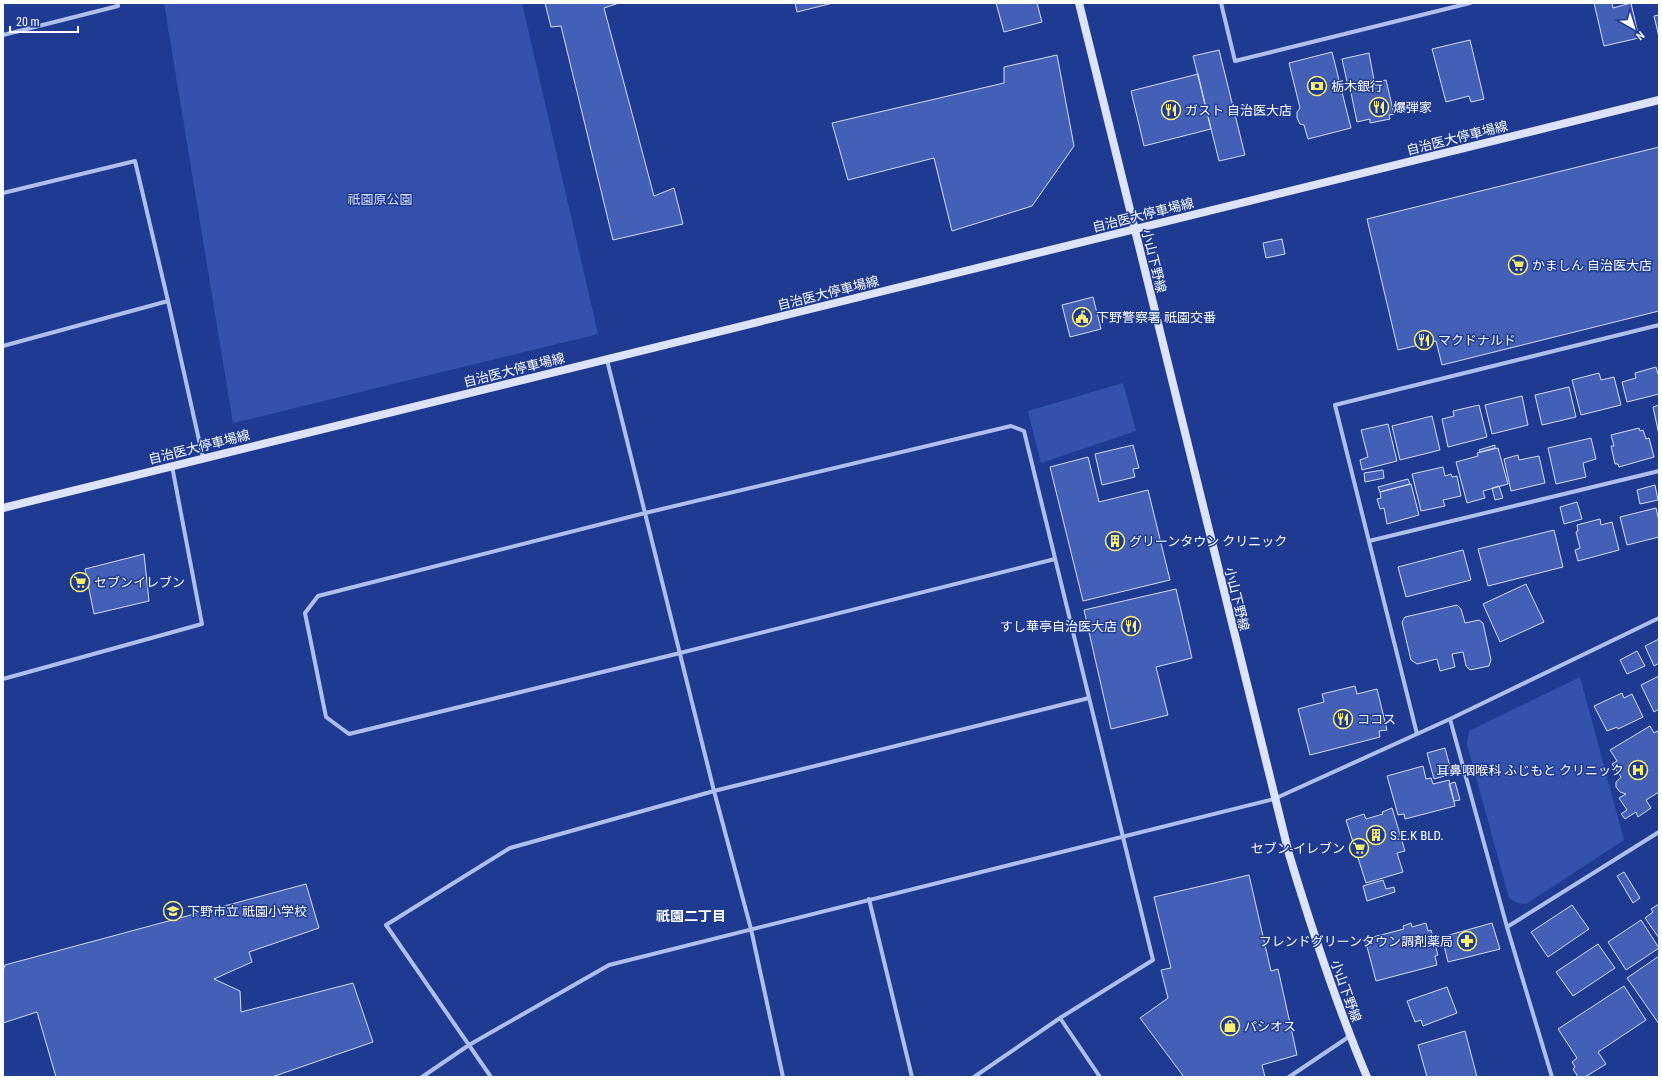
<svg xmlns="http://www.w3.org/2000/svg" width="1662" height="1080" font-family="'Roboto Condensed','Noto Sans JP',sans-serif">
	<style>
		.green { fill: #3352ae }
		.building { fill: #4460b6; stroke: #d5defa }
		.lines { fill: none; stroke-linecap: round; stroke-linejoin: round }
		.street { stroke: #afbfed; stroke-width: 4 }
		.secondary { stroke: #dce3fa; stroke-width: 8 }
		.labels { text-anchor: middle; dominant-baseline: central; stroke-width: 3; stroke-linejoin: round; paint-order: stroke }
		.poi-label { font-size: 13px; fill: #fff; stroke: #1f3a91; text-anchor: start }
		.street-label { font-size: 13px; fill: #fff; stroke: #1f3a91 }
		.park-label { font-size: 13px; fill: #d5defa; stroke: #1f3a91 }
		.neighbourhood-label { font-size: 14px; font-weight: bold; fill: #fff; stroke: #1f3a91 }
	</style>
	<rect width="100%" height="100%" fill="#1f3a91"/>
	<path class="green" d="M164,3h358l76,331 -365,89z
		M1123,383l13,48 -95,32 -13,-52z
		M1580,677l44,163 -98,64 -8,-1 -9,-5 -42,-154 2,-13z"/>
	<path class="building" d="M545,3h74l-15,5 50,188 20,-8 9,36 -70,16 -52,-214 -10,1z
		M795,3h38l-36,9z
		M996,3h41l5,19 -38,10z
		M1594,3h18l1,5 18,-5 8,35 -35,8z
		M1659,15v22l-5,-21z
		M1470,40l14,59 -13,3 -2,-6 -23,6 -14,-53z
		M1219,50l26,105 -26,6 -26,-105z
		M1332,52l19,76 -43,11 -4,-14 -4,-1 -3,-6v-6l3,-4 -11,-45z
		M1369,53l5,27 -26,6 -6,-27z
		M1057,55l17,91 -42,60 -80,25 -18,-73 -86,22 -16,-57 172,-40v-16z
		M1198,74l13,55 -67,17 -13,-55z
		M1386,80l8,34 -5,1 1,4 -20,4v-4l-13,3 -7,-34z
		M1659,147v164l-217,54 -6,-24 -38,9 -31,-131z
		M1282,239l3,15 -19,4 -3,-15z
		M1093,297l8,32 -31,8 -8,-32z
		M1656,367l3,10v17l-32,8 -5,-20 14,-4 -1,-5z
		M1599,373l2,7 13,-3 7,28 -40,10 -9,-35z
		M1569,387l7,30 -34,8 -7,-30z
		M1522,396l6,29 -36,9 -7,-29z
		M1479,405l8,32 -39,10 -6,-28 12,-3 -1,-5z
		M1659,405v30l-6,-28z
		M1432,416l8,34 -40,10 -8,-34z
		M1388,424l9,37 -35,9 -2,-10 8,-3 -7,-27z
		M1639,428l1,3 3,-1 3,9 3,-1 5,19 -35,10 -1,-3h-3l-4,-18h3l-3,-11z
		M1591,438l5,21 -13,4 3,14 -30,7 -8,-36z
		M1133,445l6,23 -6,1 2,8 -33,8 -7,-31z
		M1495,445v3l-15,4 -1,-2z
		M1498,448l10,36 -25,7 2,7 -18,5 -11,-41 22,-6 -1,-3z
		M1518,455l1,5 20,-4 6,27 -34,8 -7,-32z
		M1088,457l11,45 49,-12 22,90 -87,21 -33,-134z
		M1443,467l2,9 6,-2 1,3 5,-1 4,20 -18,4 2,6 -24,5 -9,-37z
		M1383,470l1,8 -19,4 -1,-9z
		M1408,479l2,5 -30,8 -2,-5z
		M1411,484l8,31 -32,9 -3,-16 -4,1 -3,-10 4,-1 -1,-6z
		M1655,485l3,15 -18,4 -3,-14z
		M1499,486l4,12 -8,2 -3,-12z
		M1577,502l5,17 -18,5 -4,-17z
		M1656,508l3,13v16l-32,8 -7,-28z
		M1600,519l1,6 11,-3 7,28 -41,11 -3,-11 5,-2 -4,-16 2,-1 -1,-6z
		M1554,530l9,37 -75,19 -10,-37z
		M1463,550l8,30 -65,17 -8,-30z
		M144,554l5,47 -55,13 -9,-45z
		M1526,584l18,38 -44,20 -17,-38z
		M1176,589l16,69 -36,9 12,48 -57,14 -27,-119z
		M1457,605l4,4 4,14 14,-3 4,3 8,37 -2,6 -19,4 -4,-4 -3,-14 -11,2 3,13 -15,4 -3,-12 -20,5 -6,-4 -9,-38 3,-5z
		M1659,639v24l-5,3 -9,-20z
		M1637,651l8,15 -18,8 -7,-14z
		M1659,676v33l-5,3 -13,-27z
		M1355,686l2,8 20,-5 10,41 -8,1 1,6 -70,18 -12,-46 26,-7 -2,-8z
		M1622,693l2,5 8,-4 11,23 -25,12 -1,-2 -10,4 -13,-25z
		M1650,726l4,7 3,-2 2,3v58l-13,8 5,8 -13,9 -2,-5 -11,7 -4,-5 6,-4 -8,-12 7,-4 -6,-2 -4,-5v-5l5,-5 -9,-13 5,-3 -7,-11z
		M1445,748l7,26 -18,5 -7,-26z
		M1423,766l3,13 5,-1 2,6 16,-4 6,26 -50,13 -1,-5 -6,1 -11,-39z
		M1455,782l5,18 -6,1 -5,-17z
		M1392,808l13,43 -8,2 6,19 -37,11 -20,-63 18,-6 2,5 17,-5 -1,-2z
		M1624,872l16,26 -7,5 -16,-27z
		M1249,875l22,96 7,-2 19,86 -35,10 3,12h-81l-44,-59 28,-20 -7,-28 10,-2 -17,-71z
		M1383,880l3,9 8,-2 1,5 -28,9 -4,-15z
		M306,884l13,44 -70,24 3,10 -38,17 26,12 1,21 112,-29 20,59 -101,35h-216l-19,-65 -34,11v-52l2,-6z
		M1659,904v34l-14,-20 8,-6 -2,-3z
		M1572,905l17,24 -41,28 -17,-25z
		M1641,920l18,28 -33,22 -18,-28z
		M1411,923l1,4 14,-4 2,8 3,-1 7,25 -3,1 2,9 -61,16 -11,-42 39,-10 -1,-3z
		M1492,923l8,26 -52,13 -6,-25z
		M1598,944l17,24 -42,28 -17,-24z
		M1659,956v68l-32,-46z
		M1624,986l22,34 -48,32 8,12 -21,13h-7l-5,-8 2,-2 -3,-5 5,-4 -19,-29z
		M1447,987l10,26 -34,13 -2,-6 -6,2 -8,-21z
		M1465,1031l12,46h-50l-9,-32z"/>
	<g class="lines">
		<path class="street" d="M1221,3l14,58 235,-58
			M3,35l115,-29 -1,-3
			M3,193l132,-32 33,140 35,157
			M3,346l165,-45
			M607,360l107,431 37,138 32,148
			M1369,541l290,-70
			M3,679l199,-55 -30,-158
			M1450,719l57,208 45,150
			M1417,734l-82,-329 324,-80
			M869,899l43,178
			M1507,927l152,-95
			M1060,1018l40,59
			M422,1077l47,-32 140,-80 665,-166 176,-80 209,-101
			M491,1077l-105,-152 124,-77 204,-57 375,-93
			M974,1077l86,-59 93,-58 -129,-529 -13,-5 -366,87 -327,83 -13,17 21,104 23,17 331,-81 375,-94
			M1289,1077l61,-41"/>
		<path class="secondary" d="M1079,3l210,851c23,76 47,150 78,223
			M3,508l1656,-408"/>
	</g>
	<defs>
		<g id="bank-ring" transform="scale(1)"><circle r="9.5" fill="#1f3a91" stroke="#fbef70" stroke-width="1.5"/><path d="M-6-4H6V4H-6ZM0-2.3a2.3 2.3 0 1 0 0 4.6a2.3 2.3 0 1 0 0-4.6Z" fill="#fbef70"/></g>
		<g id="restaurant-ring" transform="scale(1)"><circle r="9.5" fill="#1f3a91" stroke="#fbef70" stroke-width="1.5"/><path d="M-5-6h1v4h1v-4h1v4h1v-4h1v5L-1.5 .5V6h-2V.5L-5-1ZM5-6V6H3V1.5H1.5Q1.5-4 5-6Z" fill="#fbef70"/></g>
		<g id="supermarket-ring" transform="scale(1)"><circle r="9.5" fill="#1f3a91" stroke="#fbef70" stroke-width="1.5"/><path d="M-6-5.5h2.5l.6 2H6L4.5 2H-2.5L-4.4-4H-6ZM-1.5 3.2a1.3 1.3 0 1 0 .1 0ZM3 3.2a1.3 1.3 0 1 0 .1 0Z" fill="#fbef70"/></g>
		<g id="civic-ring" transform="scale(1)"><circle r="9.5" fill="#1f3a91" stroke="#fbef70" stroke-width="1.5"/><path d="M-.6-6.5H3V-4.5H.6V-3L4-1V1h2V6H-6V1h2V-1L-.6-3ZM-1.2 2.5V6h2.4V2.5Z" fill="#fbef70"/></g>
		<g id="building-ring" transform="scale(1)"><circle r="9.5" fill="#1f3a91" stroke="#fbef70" stroke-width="1.5"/><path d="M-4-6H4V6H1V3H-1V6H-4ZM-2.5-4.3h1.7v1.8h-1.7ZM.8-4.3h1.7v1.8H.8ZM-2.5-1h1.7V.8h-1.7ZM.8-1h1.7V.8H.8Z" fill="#fbef70"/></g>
		<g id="hospital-ring" transform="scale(1)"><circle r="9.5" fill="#1f3a91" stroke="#fbef70" stroke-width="1.5"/><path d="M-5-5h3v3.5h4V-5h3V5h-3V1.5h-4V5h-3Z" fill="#fbef70"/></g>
		<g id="school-ring" transform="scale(1)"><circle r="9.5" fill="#1f3a91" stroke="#fbef70" stroke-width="1.5"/><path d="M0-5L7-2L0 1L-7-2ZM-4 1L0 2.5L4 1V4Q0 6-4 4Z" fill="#fbef70"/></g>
		<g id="pharmacy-ring" transform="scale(1)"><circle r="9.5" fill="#1f3a91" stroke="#fbef70" stroke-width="1.5"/><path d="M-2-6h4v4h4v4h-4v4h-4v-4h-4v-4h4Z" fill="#fbef70"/></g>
		<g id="shop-ring" transform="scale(1)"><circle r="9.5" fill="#1f3a91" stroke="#fbef70" stroke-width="1.5"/><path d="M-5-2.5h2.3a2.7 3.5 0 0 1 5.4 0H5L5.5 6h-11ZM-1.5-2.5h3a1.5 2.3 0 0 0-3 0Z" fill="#fbef70"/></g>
	</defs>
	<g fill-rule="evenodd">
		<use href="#bank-ring" x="1317" y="86"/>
		<use href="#restaurant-ring" x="1379" y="107"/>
		<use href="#restaurant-ring" x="1171" y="110"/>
		<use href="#supermarket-ring" x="1518" y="265"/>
		<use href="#civic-ring" x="1082" y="317"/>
		<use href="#restaurant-ring" x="1424" y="340"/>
		<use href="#building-ring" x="1115" y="541"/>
		<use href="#supermarket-ring" x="80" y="582"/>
		<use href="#restaurant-ring" x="1131" y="626"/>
		<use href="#restaurant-ring" x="1343" y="719"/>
		<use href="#hospital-ring" x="1638" y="770"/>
		<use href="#building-ring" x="1376" y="835"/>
		<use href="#supermarket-ring" x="1359" y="848"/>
		<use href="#school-ring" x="173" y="911"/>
		<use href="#pharmacy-ring" x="1467" y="941"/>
		<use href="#shop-ring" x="1230" y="1026"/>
	</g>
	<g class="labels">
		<g class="poi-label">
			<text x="1331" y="86">栃木銀行</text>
			<text x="1393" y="107">爆弾家</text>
			<text x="1185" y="110">ガスト 自治医大店</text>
			<text x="1532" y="265">かましん 自治医大店</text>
			<text x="1096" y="317">下野警察署 祇園交番</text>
			<text x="1438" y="340">マクドナルド</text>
			<text x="1129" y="541">グリーンタウン クリニック</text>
			<text x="94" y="582">セブンイレブン</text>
			<text x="1117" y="626" text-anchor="end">すし華亭自治医大店</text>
			<text x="1357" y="719">ココス</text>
			<text x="1624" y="770" text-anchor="end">耳鼻咽喉科 ふじもと クリニック</text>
			<text x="1390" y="835">S.E.K BLD.</text>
			<text x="1345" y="848" text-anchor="end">セブン-イレブン</text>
			<text x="187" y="911">下野市立 祇園小学校</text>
			<text x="1453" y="941" text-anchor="end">フレンドグリーンタウン調剤薬局</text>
			<text x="1244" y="1026">パシオス</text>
		</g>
		<g class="street-label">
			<text transform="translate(1457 138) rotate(-14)">自治医大停車場線</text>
			<text transform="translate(1143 215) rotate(-14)">自治医大停車場線</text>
			<text transform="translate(1154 261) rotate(76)">小山下野線</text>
			<text transform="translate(828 293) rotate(-14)">自治医大停車場線</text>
			<text transform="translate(514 370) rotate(-14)">自治医大停車場線</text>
			<text transform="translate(199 447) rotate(-14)">自治医大停車場線</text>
			<text transform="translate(1237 599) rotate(76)">小山下野線</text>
			<text transform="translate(1346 991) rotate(70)">小山下野線</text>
		</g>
		<g class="park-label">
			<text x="380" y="199">祇園原公園</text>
		</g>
		<g class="neighbourhood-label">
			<text x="691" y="916">祇園二丁目</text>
		</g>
	</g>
	<rect width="1662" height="1080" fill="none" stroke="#ffffff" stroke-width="8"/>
	<g transform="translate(1634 28) rotate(141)" stroke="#1f3a91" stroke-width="3" paint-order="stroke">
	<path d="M0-3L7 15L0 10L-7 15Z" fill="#ffffff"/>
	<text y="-6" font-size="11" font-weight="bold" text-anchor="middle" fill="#ffffff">N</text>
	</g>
	<path d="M10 26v6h68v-6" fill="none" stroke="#ffffff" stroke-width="2"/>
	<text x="16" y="26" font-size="12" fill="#ffffff" stroke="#1f3a91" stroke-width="3" paint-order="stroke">20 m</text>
</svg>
